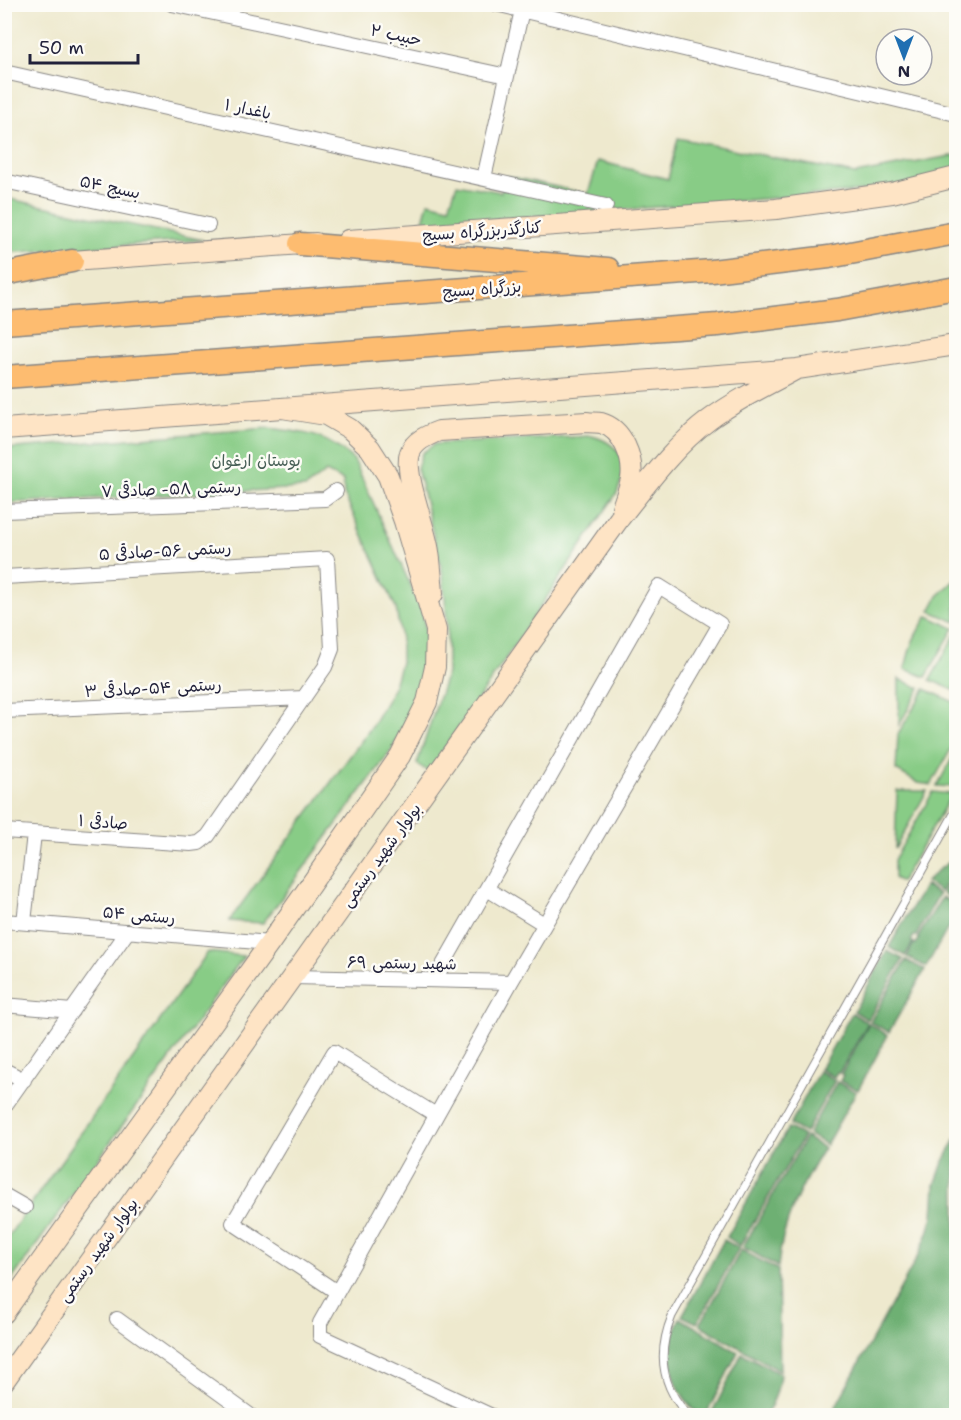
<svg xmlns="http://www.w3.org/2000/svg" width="961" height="1420" font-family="'Shantell Sans','Playpen Sans Arabic',sans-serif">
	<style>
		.green { fill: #88cc86; stroke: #557760; stroke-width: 1.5 }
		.forest { fill: #6eb073; stroke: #486957; stroke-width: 1.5 }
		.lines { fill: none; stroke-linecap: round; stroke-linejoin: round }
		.service-casing { stroke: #888684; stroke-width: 9 }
		.minor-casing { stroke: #888684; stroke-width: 16 }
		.secondary-casing { stroke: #888684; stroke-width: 22 }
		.trunk-casing { stroke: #888684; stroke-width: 25 }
		.service { stroke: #fff; stroke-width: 7 }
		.minor { stroke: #fff; stroke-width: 14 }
		.secondary { stroke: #fee4c5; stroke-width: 20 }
		.trunk { stroke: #fdbc6f; stroke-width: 22 }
		.labels { text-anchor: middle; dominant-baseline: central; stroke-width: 5; stroke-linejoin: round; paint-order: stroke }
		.street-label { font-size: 16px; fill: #22223b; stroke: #fdfcf7 }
		.park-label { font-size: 16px; fill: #465e55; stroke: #fdfcf7 }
	</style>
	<rect width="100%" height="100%" fill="#fdfcf7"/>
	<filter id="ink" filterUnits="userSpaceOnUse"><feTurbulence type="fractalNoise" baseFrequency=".0167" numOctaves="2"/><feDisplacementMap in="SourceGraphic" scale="12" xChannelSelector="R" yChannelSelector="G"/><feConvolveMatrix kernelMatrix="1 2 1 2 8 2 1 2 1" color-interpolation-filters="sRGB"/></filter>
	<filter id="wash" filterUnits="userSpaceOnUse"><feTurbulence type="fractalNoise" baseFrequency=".008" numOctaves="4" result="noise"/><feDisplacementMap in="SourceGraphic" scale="24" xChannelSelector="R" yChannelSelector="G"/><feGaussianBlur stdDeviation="1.35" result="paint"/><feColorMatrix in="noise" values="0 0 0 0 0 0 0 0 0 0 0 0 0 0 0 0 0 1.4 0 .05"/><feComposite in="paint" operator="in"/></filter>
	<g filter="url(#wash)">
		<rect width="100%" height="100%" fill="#eee9ce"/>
		<path class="green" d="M678,138l177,36 101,-19v16l-66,18 -468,36 6,-23 21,5 8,-23 44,8 7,-16 80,18 10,-33 70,18z
			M5,198l198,42 -198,13z
			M268,428c39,5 55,5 86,32l68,151 6,34 -3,26 -7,28 -25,49 -130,175 -34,-2 141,-192 23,-40 8,-27v-22l-5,-32 -52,-114 -1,-14 -17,-8 -21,16 -300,15 -1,-54z
			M592,436c16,4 32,15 32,33 0,8 -5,17 -7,24l-188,279 -12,-8 30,-91v-51l-4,-47 -26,-107 5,-15 13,-9z
			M956,579v43l-26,-11 8,-15z
			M928,616l26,12 -28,49 -21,-8c5,-23 9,-35 23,-53z
			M956,633v58l-26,-11z
			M899,679l21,9 -21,37z
			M925,689l31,14v37l-25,45 -13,-2 -22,-13 2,-36z
			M956,751l-1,36 -18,-1z
			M897,791h30l-32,58z
			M933,792l19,2 -51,88 -7,-4v-18z
			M208,952l36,4 -239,333v-48z"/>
		<path class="forest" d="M952,860h4v11l-4,-2 -11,23 -15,-10 12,-12z
			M956,872v29l-13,-8 9,-17 2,1z
			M925,885l14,9 -23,42h-2l-3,5 2,1 -8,14 -16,-9z
			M942,897l14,8v9l-30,53 -19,-10 7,-14 2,1 3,-5 -1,-2z
			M887,951l16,8 -35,61 -14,-9z
			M906,960l19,10 -36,62 -19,-10z
			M852,1013l16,10 -29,50 -2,-1 -3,5 -14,-8z
			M869,1024l19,11 -30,55 -18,-9 3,-6 -2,-1z
			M819,1071l16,9 -30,53 -15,-8z
			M837,1082l19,10 -30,53 -18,-11z
			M788,1128l16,8 -64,110 -13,-9z
			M806,1137l18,11c-23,37 -42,75 -46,119l-35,-20z
			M956,1138v277h-125l88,-161 9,-21 5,-17 2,-31 7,-20z
			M724,1240l15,8 -42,75 -15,-7z
			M741,1250l37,20 2,101 -80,-46z
			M680,1318l58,34 -32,63c-8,0 -13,-6 -18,-12 -19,-24 -22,-58 -8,-85z
			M742,1353l38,21c-1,15 -6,28 -14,41h-55z"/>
	</g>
	<g filter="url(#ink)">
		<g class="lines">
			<g class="service-casing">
				<path id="service" d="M689,1416c-29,-30 -32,-63 -17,-100l284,-506"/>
			</g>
			<g class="minor-casing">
				<path id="minor" d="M172,4l335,72
					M496,4l460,110
					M4,72l602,134
					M484,178l38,-168
					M4,181l204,44
					M4,511l321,-12 11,-8
					M4,577l323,-18 5,90 -7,18 -117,169 -9,7 -8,1 -187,-13
					M4,711l300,-13
					M487,889l57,35
					M4,921l266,22
					M24,922l10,-88
					M293,977l218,5
					M435,979l224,-393 61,38 -209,358 -191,341v13l172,80
					M4,1005l68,6
					M4,1070l20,10
					M4,1107l124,-176
					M4,1195l21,12
					M337,1292l-104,-69 101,-171 102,63
					M117,1319l134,97"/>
			</g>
			<g class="secondary-casing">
				<path id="secondary" d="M348,240l428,-31 116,-16 64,-16
					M58,262l258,-19
					M4,429l793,-60 159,-24
					M433,594c-1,-14 -2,-28 -4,-42 -3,-24 -26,-78 -19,-99 4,-12 18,-18 29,-22l148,-9c4,1 10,0 14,1 22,6 33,36 30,56 -2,10 -6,19 -9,29
					M4,1313l266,-370 130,-187 27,-54 8,-35 1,-37 -32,-109 -16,-45 -18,-28 -20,-19 -24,-14 -44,-7
					M4,1381l615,-862c27,-34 55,-73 90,-99 27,-20 58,-35 88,-51"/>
			</g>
			<g class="trunk-casing">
				<path id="trunk" d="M300,244l308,25
					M4,274l68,-13
					M4,323l708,-52 117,-14 127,-24
					M4,377l714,-52 119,-15 119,-22"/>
			</g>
			<use href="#service" class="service"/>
			<use href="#minor" class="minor"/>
			<use href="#secondary" class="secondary"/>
			<use href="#trunk" class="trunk"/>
		</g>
	</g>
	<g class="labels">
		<g class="street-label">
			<text transform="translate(396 35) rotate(12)">حبیب ۲</text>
			<text transform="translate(248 109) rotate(12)">باغدار ۱</text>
			<text transform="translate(110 187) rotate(12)">بسیج ۵۴</text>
			<text transform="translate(482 231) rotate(-4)">کنارگذربزرگراه بسیج</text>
			<text transform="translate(482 289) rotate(-4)">بزرگراه بسیج</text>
			<text transform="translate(171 489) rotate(-2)">رستمی ۵۸- صادقی ۷</text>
			<text transform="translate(165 551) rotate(-3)">رستمی ۵۶-صادقی ۵</text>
			<text transform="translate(153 688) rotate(-3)">رستمی ۵۴-صادقی ۳</text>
			<text transform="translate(103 822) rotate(4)">صادقی ۱</text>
			<text transform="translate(381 855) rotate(-54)">بولوار شهید رستمی</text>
			<text transform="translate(139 915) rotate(5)">رستمی ۵۴</text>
			<text transform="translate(402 963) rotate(1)">شهید رستمی ۶۹</text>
			<text transform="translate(98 1250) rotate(-54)">بولوار شهید رستمی</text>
		</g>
		<g class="park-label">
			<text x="256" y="460">بوستان ارغوان</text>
		</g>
	</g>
	<rect width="961" height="1420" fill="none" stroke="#fdfcf7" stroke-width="24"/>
	<g transform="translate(904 57) rotate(180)"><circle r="28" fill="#fdfcf7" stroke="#a5a5ac" stroke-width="1.5"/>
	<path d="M0-4.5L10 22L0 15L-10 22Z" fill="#1f6fb2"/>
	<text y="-9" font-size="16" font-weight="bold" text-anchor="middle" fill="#22223b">N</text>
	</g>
	<path d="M30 54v9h108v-9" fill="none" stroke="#22223b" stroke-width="3"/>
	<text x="39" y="54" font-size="18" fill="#22223b" stroke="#fdfcf7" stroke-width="4.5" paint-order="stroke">50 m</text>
</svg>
